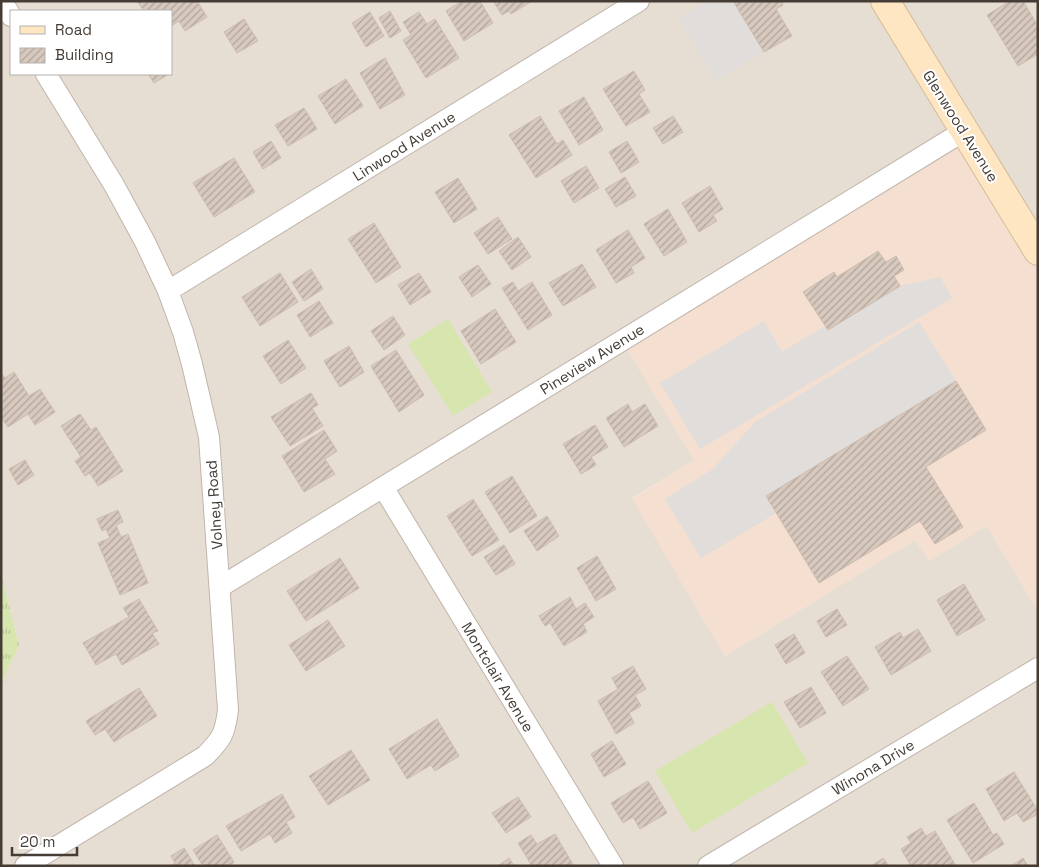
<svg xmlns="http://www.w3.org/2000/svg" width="1039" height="867" font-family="'Space Grotesk',sans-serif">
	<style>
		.residential { fill: #e6ddd3; fill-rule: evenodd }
		.commercial { fill: #f4dfd0 }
		.grass { fill: #d6e6ae }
		.park { fill: url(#park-tufts) }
		.parking { fill: #e0ddda }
		.building { fill: url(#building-hatch); stroke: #cebcae }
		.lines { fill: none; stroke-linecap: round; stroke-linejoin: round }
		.street-casing { stroke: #c0b5ab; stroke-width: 22 }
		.secondary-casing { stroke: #d5bb97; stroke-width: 30 }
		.street { stroke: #fff; stroke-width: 20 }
		.secondary { stroke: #fee6c3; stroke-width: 28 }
		.labels { text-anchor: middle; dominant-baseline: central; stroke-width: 4; stroke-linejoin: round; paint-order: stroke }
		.street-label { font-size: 15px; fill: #443c35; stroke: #fff }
	</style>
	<defs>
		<pattern id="park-tufts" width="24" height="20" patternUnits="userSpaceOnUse" patternTransform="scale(1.25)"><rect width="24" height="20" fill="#d6e6ae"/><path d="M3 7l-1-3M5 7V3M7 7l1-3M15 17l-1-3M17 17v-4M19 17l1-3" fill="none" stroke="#b9c696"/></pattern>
		<pattern id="building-hatch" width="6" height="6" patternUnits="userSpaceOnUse" patternTransform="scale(1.25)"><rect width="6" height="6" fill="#d7c9be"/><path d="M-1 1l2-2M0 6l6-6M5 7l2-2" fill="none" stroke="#b0a49b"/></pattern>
	</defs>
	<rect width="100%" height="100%" fill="#f2ece5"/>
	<path class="residential" d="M1,1h1037v250l-416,90 72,119 -62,38 93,158 190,-116 14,21 58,-35 51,85v255h-1037v-181l18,-40 -18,-71zM11,11h160v63h-160z"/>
	<path class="commercial" d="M964,131l74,120v360l-51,-85 -58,35 -14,-21 -190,116 -93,-157 62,-39 -72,-119z"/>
	<path class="grass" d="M448,319l44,73 -39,24 -45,-72z
		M772,702l36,61 -116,70 -37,-62z"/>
	<path class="park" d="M1,574l18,71 -18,40z"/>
	<path class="parking" d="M707,1h26l31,51 -48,28 -37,-61z
		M940,277l12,21 -252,151 -40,-66 104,-62 18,31 43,-26 3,3 72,-43z
		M919,322l37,59 -190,115 10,17 -75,45 -36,-59 48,-30 42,-47z"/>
	<path class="building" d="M137,1h60l10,16 -22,14 -6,-10 -8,5v-15h-27z
		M462,1h18l13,22 -29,18 -18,-30z
		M493,1h39l-21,13 -2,-3 -7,4z
		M733,1h48l2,4 -7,4 16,27 -28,16z
		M1010,1h13l15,25v28l-20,12 -31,-51z
		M390,11l11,20 -11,7 -11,-20z
		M370,12l14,24 -18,11 -14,-24z
		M419,12l8,12 8,-5 24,39 -33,20 -23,-38 8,-5 -8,-13z
		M244,19l14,22 -21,12 -13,-21z
		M385,58l20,37 -25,14 -20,-36z
		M634,71l11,19 -6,4 11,18 -24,14 -23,-37z
		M148,74h21l-15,9z
		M346,79l17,27 -28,18 -17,-28z
		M584,97l19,33 -24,15 -20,-34z
		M304,108l13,21 -29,17 -13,-21z
		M540,116l17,28 6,-4 9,15 -36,23 -27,-43z
		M673,116l10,16 -20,12 -10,-16z
		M271,141l10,17 -18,11 -10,-17z
		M627,141l12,21 -18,11 -12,-21z
		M234,158l21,34 -41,25 -21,-34z
		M586,166l13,22 -25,15 -13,-22z
		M625,177l11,19 -20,11 -11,-18z
		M458,178l19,31 -23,14 -19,-31z
		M710,186l13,23 -10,6 4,6 -18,11 -17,-29z
		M668,209l19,33 -23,14 -20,-32z
		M498,217l14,22 -24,15 -14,-21z
		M374,223l27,44 -25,16 -28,-44z
		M628,230l17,28 -14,9 3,6 -18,10 -20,-33z
		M518,237l13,20 -19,13 -13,-19z
		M878,251l8,11 10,-6 8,14 -10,6 6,10 -72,44 -25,-38 31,-20 3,5z
		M582,264l14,23 -33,19 -14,-23z
		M478,265l13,19 -19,13 -13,-20z
		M311,269l12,20 -19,12 -12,-19z
		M280,273l18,29 -38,24 -18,-29z
		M419,273l12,19 -21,13 -12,-20z
		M513,282l5,9 14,-9 20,33 -24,15 -26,-42z
		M319,301l14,22 -23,14 -13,-22z
		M495,309l21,33 -35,22 -20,-33z
		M393,316l12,19 -21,15 -13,-19z
		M288,340l18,28 -25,16 -18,-28z
		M349,346l15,26 -24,15 -16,-26z
		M396,350l28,45 -25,17 -28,-46z
		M14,372l15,24 11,-7 15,23 -20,13 -7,-11 -20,13 -7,-10v-44l4,5z
		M956,381l30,49 -60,37 37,60 -28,17 -15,-23 -101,62 -53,-87z
		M311,393l7,12 -6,3 11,18 -33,20 -19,-29z
		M628,404l4,8 13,-8 13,22 -34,21 -18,-29z
		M80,414l11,16 5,-3 27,44 -25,15 -8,-13 -5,3 -10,-15 6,-4 -20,-31z
		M595,425l13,22 -17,10 5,8 -15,9 -18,-30z
		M324,430l13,21 -12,8 10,15 -31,18 -22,-36z
		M25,460l9,15 -16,10 -9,-16z
		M512,476l25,40 -27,17 -25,-41z
		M473,499l26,41 -27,16 -25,-40z
		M118,510l5,12 -7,3 5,12 7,-3 20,49 -28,12 -22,-52 12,-5 -4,-9 -4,2 -5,-12z
		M547,516l12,20 -22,15 -13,-20z
		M504,545l11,19 -19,11 -12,-18z
		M597,556l19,33 -20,12 -19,-33z
		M340,558l19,30 -53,33 -19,-30z
		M964,584l21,36 -28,16 -20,-36z
		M570,597l6,12 9,-6 9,14 -11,7 4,8 -23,14 -14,-23 -5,3 -6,-10z
		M139,599l19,32 -6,2 7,11 -37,21 -6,-11 -20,11 -13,-22 46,-26 -6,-9z
		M837,609l10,16 -21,12 -9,-16z
		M328,620l17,26 -39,25 -17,-26z
		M918,629l13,22 -40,24 -16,-28 25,-15 3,6z
		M794,634l11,19 -19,11 -11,-19z
		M847,656l22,33 -26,17 -22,-34z
		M633,666l13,23 -11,6 6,11 -12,7 5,10 -18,11 -18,-33 20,-12 -6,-11z
		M811,687l15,26 -26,15 -16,-26z
		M139,688l18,28 -43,26 -9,-13 -10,6 -9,-14z
		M437,719l22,37 -24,15 -4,-6 -24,14 -18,-30z
		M612,741l14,23 -22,13 -13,-23z
		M351,750l19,30 -42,25 -19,-29z
		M1014,772l24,39v3l-15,8 -6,-9 -13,8 -18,-32z
		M648,781l19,32 -27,16 -7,-12 -10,6 -12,-20z
		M282,794l13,23 -9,5 6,11 -17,10 -5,-9 -29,17 -15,-25z
		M518,797l13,20 -25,16 -14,-20z
		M974,803l19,32 4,-2 7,11 -31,19 -26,-43z
		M921,828l5,8 9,-5 21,35h-45l-10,-17 10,-6 -4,-6z
		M555,834l19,32h-42l-14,-23 13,-8 6,9z
		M217,835l17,27 -5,4h-26l-10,-16z
		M184,848l11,18h-25l5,-3 -4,-7z
		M509,858l5,8h-16z
		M883,858l6,8h-18z
		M1023,858l5,8h-17z"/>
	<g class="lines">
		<g class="street-casing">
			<path id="street" d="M2,1l9,15
				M168,291l471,-290
				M383,487l230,379
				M220,587l744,-456
				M25,866l180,-110c17,-17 20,-22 23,-46l-19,-273 -17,-73 -9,-32 -15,-41 -23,-49 -31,-57 -68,-111
				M708,866l330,-198"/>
		</g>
		<g class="secondary-casing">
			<path id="secondary" d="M885,1l153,250"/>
		</g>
		<use href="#street" class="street"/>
		<use href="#secondary" class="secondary"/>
	</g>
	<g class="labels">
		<g class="street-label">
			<text transform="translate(961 126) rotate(58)">Glenwood Avenue</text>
			<text transform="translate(404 146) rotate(-32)">Linwood Avenue</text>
			<text transform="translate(592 359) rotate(-32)">Pineview Avenue</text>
			<text transform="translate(214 505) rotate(-94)">Volney Road</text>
			<text transform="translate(498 677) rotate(59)">Montclair Avenue</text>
			<text transform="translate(873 767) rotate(-31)">Winona Drive</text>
		</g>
	</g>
	<rect width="1039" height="867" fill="none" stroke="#443c35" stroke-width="5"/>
	<rect x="10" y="10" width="162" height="65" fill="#ffffff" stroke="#b4b1ae"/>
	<rect x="20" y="26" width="25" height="8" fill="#fee6c3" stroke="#b4b1ae"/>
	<text x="55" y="35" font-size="15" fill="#443c35">Road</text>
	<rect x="20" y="48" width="25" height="15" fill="url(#building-hatch)" stroke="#b4b1ae"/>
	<text x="55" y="60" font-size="15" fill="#443c35">Building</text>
	<path d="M12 847v8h65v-8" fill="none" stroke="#443c35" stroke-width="2.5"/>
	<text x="20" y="847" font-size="15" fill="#443c35" stroke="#ffffff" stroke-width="4" paint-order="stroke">20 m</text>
</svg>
